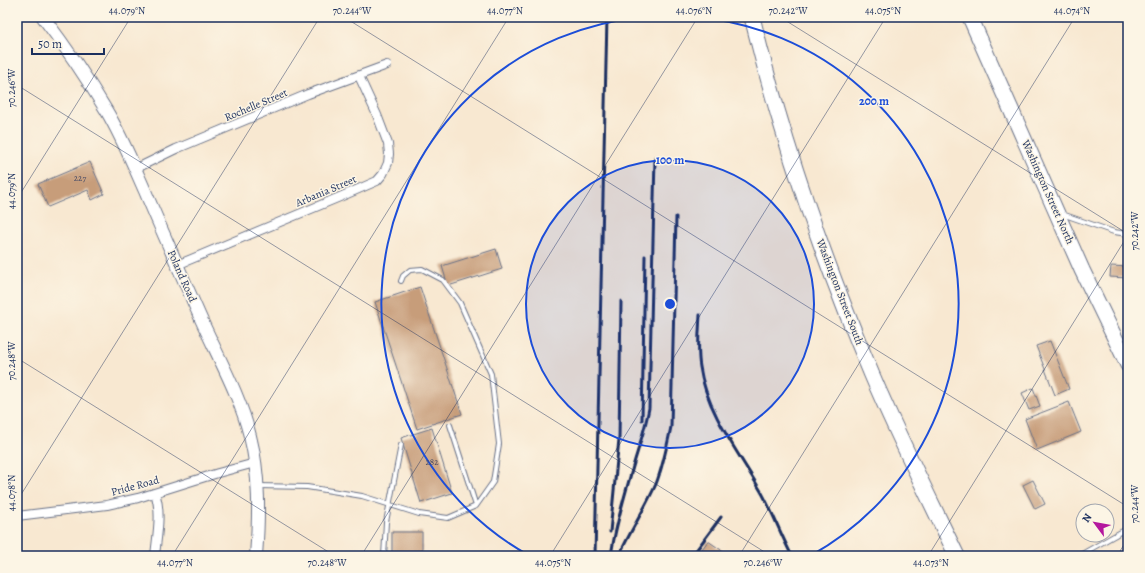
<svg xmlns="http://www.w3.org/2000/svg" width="1145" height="573" font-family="Alegreya,serif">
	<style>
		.building { fill: #c79d7a }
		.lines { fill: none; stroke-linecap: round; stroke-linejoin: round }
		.lane-casing { stroke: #687086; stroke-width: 6 }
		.street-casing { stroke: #687086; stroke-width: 10 }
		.secondary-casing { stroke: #687086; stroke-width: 14 }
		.highway-casing { stroke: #687086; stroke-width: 17 }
		.lane { stroke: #fff; stroke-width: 4 }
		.street { stroke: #fff; stroke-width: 8 }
		.secondary { stroke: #fff; stroke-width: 12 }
		.highway { stroke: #fff; stroke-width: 15 }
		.rail { stroke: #1b2f5e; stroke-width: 3 }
		.ticks { fill: none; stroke: #1b2f5e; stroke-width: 1; stroke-opacity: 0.45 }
		.ring { fill: none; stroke: #1d4ed8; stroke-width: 2 }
		.labels { text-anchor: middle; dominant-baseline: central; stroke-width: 3; stroke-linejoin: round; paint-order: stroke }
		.number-label { font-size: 9px; fill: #464a65 }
		.street-label { font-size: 11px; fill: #1b2f5e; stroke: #fcf5e5 }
		.centre { fill: #1d4ed8; stroke: #fcf5e5; stroke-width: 2 }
		.ring-label { font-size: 12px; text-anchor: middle; font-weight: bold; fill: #1d4ed8; stroke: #fcf5e5; stroke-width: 3; stroke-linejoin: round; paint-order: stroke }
		.neatline { fill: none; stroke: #1b2f5e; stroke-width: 1.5 }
		.ticks-label { font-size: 10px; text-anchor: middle; fill: #1b2f5e }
	</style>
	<rect width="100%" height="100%" fill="#fcf5e5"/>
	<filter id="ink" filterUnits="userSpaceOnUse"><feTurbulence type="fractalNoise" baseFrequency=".025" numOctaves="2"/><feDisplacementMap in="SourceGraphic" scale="8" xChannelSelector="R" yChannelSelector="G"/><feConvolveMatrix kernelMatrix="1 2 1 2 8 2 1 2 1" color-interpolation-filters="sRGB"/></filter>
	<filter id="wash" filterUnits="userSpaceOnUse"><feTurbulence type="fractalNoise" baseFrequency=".012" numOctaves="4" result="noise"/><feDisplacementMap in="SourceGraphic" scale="16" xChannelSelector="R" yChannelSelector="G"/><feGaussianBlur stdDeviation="0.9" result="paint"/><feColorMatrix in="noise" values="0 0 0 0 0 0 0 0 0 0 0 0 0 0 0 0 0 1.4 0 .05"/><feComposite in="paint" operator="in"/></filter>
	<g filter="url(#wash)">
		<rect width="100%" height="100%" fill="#f8e8d1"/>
		<g id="blocks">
			<path class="building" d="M90,162l14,32 -12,6 -4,-10 -40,17 -10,-23z
				M496,249l6,20 -54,17 -6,-20z
				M1111,266l17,1v11l-18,-1z
				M420,287l42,127 -45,15 -42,-127z
				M1050,341l19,48 -14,6 -19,-49z
				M1033,388l7,18 -11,4 -7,-17z
				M1069,402l12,30 -44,18 -12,-31z
				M432,428l20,65 -31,10 -20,-65z
				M1033,480l12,24 -10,5 -12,-24z
				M392,532h30v24h-30z
				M708,541l22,15h-33z"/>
		</g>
	</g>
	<g filter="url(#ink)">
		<use href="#blocks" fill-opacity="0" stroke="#687086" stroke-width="1"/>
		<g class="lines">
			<g class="lane-casing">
				<path id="lane" d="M1062,214l52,18 14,2
					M401,281l2,-5 7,-6 12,-1 21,11 17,23 31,71 8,70 -6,38 -17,24
					M258,486l49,1 55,9 57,18 29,4 28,-12 -26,-81
					M1080,555l48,-27
					M384,556l2,-34 15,-77"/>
			</g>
			<g class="street-casing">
				<path id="street" d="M135,169l41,-20 132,-55 79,-29
					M177,265l170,-71 30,-13 6,-7 5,-11 1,-9 -1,-10 -11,-29 -18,-39
					M155,493c7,20 2,42 0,63
					M17,516l90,-11 31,-7 80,-25 37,-10"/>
			</g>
			<g class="secondary-casing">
				<path id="secondary" d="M43,17c22,29 44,61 63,93 15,25 27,54 39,81 17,40 35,80 52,119 18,42 42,82 53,126 10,39 9,80 6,120"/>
			</g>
			<g class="highway-casing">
				<path id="highway" d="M752,17c30,122 71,242 120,358 26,61 56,121 85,181
					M970,17l112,253 46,95"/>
			</g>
			<use href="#lane" class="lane"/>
			<use href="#street" class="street"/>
			<use href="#secondary" class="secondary"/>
			<use href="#highway" class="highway"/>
			<path class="rail" d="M700,315c-1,18 -3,35 0,52 6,44 40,88 62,126 11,20 19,42 30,63
				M642,420l3,-164
				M610,532l9,-93 2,-138
				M595,556l12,-539
				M611,556c4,-29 13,-58 21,-86 6,-21 13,-40 17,-62l6,-250
				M619,556c11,-25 26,-47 37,-72 7,-18 11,-38 15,-57l5,-210
				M692,556l29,-39"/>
		</g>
	</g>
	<path class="ticks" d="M344,17l784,490M780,17l348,217M17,85l754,471M17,199l114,-182M17,358l318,198M17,501l303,-484M172,556l337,-539M361,556l337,-539M550,556l336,-539M739,556l336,-539M928,556l200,-321M1117,556l11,-18"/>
	<circle cx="670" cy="304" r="144" fill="#1d4ed8" fill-opacity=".12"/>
	<g class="ring">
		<circle cx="670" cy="304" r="144"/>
		<path d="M530 556A288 288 0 0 1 645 17M695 17A288 288 0 0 1 810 556"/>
	</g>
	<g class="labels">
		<g class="number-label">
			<text x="80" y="178">227</text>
			<text x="432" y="462">282</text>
		</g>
		<g class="street-label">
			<text transform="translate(256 105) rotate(-23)">Rochelle Street</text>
			<text transform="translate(326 191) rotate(-23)">Arbania Street</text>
			<text transform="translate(1048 192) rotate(66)">Washington Street North</text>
			<text transform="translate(182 276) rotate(66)">Poland Road</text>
			<text transform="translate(840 292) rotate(69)">Washington Street South</text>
			<text transform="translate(135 486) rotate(-15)">Pride Road</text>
		</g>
	</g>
	<circle cx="670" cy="304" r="6" class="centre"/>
	<g class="ring-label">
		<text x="874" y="105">200 m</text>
		<text x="670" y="164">100 m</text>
	</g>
	<rect width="1145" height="573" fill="none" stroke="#fcf5e5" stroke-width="44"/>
	<g transform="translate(1095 523) rotate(302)"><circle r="19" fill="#fcf5e5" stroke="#a2a6af"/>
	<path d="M0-3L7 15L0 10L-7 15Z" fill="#b5179e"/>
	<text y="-6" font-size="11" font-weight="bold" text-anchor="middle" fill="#1b2f5e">N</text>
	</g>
	<path d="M32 48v6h72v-6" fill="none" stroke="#1b2f5e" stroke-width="2"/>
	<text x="38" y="48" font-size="12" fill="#1b2f5e" stroke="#fcf5e5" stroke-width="3" paint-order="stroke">50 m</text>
	<rect x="22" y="22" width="1101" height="529" class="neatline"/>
	<g class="ticks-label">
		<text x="127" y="14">44.079°N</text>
		<text x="352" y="14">70.244°W</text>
		<text x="505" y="14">44.077°N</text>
		<text x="694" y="14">44.076°N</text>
		<text x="788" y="14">70.242°W</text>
		<text x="883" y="14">44.075°N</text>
		<text x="1072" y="14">44.074°N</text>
		<text transform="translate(11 88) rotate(-90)" y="4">70.246°W</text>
		<text transform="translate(11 191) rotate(-90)" y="4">44.079°N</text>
		<text transform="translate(1134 231) rotate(-90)" y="4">70.242°W</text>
		<text transform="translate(11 361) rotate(-90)" y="4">70.248°W</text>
		<text transform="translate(11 493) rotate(-90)" y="4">44.078°N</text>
		<text transform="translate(1134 504) rotate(-90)" y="4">70.244°W</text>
		<text x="175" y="566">44.077°N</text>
		<text x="327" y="566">70.248°W</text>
		<text x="553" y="566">44.075°N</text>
		<text x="763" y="566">70.246°W</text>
		<text x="931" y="566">44.073°N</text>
	</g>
</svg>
